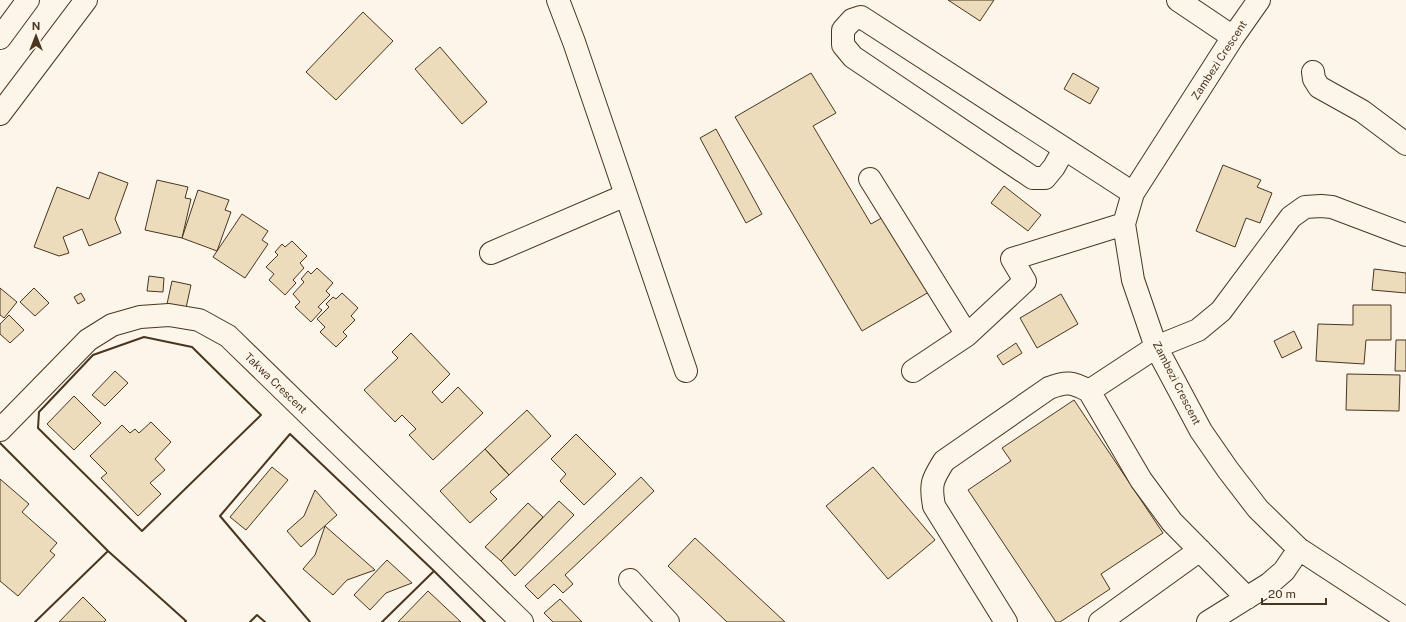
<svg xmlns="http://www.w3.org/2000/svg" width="1406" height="622" font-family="'Public Sans',sans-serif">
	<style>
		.building { fill: #ecdcbc; stroke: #4a3520 }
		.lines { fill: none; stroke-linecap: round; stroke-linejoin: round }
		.minor-casing { stroke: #4a3520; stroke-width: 24 }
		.major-casing { stroke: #4a3520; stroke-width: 24 }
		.minor { stroke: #fbf6e9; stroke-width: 22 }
		.major { stroke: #fbf6e9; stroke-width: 22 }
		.wall { stroke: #4a3520; stroke-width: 2 }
		.labels { text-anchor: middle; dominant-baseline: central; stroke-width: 3; stroke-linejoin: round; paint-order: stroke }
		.street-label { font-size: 11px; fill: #4a3520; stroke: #fbf6e9 }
	</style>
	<rect width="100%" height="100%" fill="#fbf6e9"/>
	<path class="building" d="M948,0h46l-14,21z
		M363,12l30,29 -57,59 -30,-28z
		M440,47l47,55 -25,22 -47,-55z
		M811,73l25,40 -23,13 58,98 14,-8 44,76 -67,39 -127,-214z
		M1073,73l26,15 -9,16 -26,-15z
		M716,129l46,85 -16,9 -46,-85z
		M1223,165l38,15 -4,7 15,6 -12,30 -14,-5 -11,29 -39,-16z
		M99,172l29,11 -13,36 6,14 -32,13 -7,-17 -19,8 6,16 -10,3 -25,-9 23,-60 32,12z
		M157,180l31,7 -3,11 6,1 -9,39 -37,-8z
		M1004,186l37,29 -13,16 -37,-28z
		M198,190l31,10 -4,10 6,2 -14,39 -35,-13z
		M242,214l26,17 -6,9 6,4 -23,34 -32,-21z
		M292,241l15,15 -7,7 4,5 -11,12 3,3 -11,12 -16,-15 5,-6 -8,-7 12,-12 -3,-3 7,-8 3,3z
		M317,268l16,15 -7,8 4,4 -12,12 4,3 -11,12 -16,-15 5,-5 -7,-8 11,-12 -3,-3 7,-8 3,3z
		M1374,269l32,4v20l-34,-3z
		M149,276l15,2 -1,14 -16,-1z
		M172,281l19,4 -5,23 -19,-4z
		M0,288l17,14 -13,16 -4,-3z
		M34,288l15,15 -14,13 -15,-14z
		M81,293l4,7 -7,4 -4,-7z
		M342,293l16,15 -7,8 4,4 -12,12 4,4 -11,11 -16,-15 5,-5 -8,-8 12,-12 -3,-3 7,-7 3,2z
		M1061,294l17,30 -41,24 -17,-30z
		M1353,305h38v35h-25l-2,24 -48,-3 2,-37 35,1z
		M9,315l15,15 -14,13 -10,-9v-10z
		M1294,331l8,17 -20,10 -8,-17z
		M411,333l39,41 -18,18 10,11 16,-16 25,26 -50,47 -24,-25 7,-6 -14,-14 -7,7 -31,-32 34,-32 -6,-6z
		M1396,340h10v31h-11z
		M1016,343l6,10 -19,12 -6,-9z
		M115,371l13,12 -23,23 -13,-11z
		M1347,374l53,1 -1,36 -53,-1z
		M74,396l27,27 -27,27 -27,-26z
		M1074,400l89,133 -62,41 9,15 -50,33h-4l-88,-132 43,-29 -9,-13z
		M527,410l24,26 -42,39 -24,-26z
		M151,422l20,20 -16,17 10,11 -15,13 11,11 -23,22 -37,-38 6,-5 -17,-17 32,-31 8,8 5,-4 4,4z
		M576,434l40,40 -32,31 -24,-24 6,-7 -15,-15z
		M485,449l24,26 -19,17 7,7 -27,24 -30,-32z
		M272,467l16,13 -42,50 -16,-13z
		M873,467l62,73 -47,39 -62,-73z
		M641,477l13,14 -89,84 8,9 -10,9 -9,-9 -16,15 -13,-13z
		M0,479l29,25 -7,8 35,31 -7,8 5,4 -37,41 -18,-15z
		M315,490l22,25 -36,32 -14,-16 17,-15z
		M559,501l15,14 -59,61 -14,-15z
		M528,503l15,14 -42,44 -16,-14z
		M325,526l50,44 -28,10 -14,15 -30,-26 12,-14z
		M695,538l90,84h-58l-59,-56z
		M387,560l25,23 -26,10 -16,17 -16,-15z
		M428,591l33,31h-63z
		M83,597l23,23 -2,2h-45z
		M560,599l22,23h-29l-9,-9z"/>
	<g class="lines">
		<g class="minor-casing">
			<path id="minor" d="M558,0l16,42 112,329
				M1178,0l55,37
				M1259,0l-26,37 -100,156 -9,31 9,56 23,67 45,84 27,39 30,39 41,40 107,70
				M1313,72l1,7 5,8 43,24 44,33
				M1064,149l-10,18 -9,11h-12l-180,-121 -10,-12v-15l9,-10 9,-3 272,176
				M870,179l97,156 58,-54 -13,-22 112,-35
				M491,253l135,-58
				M913,371l54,-36
				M1089,391l52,89 31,42 75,76
				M0,430l88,-90 24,-15 28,-8 29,-2 30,5 29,16 294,286
				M630,580l38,42
				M1006,622l-72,-116c-4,-22 -2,-26 10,-45l105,-73c18,-7 23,-6 40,3l67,-44 42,-17 23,-19 70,-94 14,-10 16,-1 11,1 74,28
				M1100,622l100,-72
				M1208,622l61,-38 15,-13 15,-22"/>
		</g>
		<g class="major-casing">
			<path id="major" d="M0,38l28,-38
				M0,114l86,-114"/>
		</g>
		<use href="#minor" class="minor"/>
		<use href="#major" class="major"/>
		<path class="wall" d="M144,337l48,10 69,68 -119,116 -104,-103 1,-16 54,-57z
			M0,443l108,108 78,70 -1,1
			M434,571l51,51
			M35,622l73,-71
			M250,622l7,-7 8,7
			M310,622l-90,-106 70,-82 144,137 -52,51"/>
	</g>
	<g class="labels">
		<g class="street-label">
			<text transform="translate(1219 60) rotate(-57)">Zambezi Crescent</text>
			<text transform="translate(276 383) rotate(44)">Takwa Crescent</text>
			<text transform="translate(1177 383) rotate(63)">Zambezi Crescent</text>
		</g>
	</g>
	<g transform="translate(36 36)" stroke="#fbf6e9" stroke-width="3" paint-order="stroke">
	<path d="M0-3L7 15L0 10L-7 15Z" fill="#4a3520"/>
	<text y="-6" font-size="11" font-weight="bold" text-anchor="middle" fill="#4a3520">N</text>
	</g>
	<path d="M1262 598v6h64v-6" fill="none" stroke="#4a3520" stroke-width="2"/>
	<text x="1268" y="598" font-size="12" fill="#4a3520" stroke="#fbf6e9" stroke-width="3" paint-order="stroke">20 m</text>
</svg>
